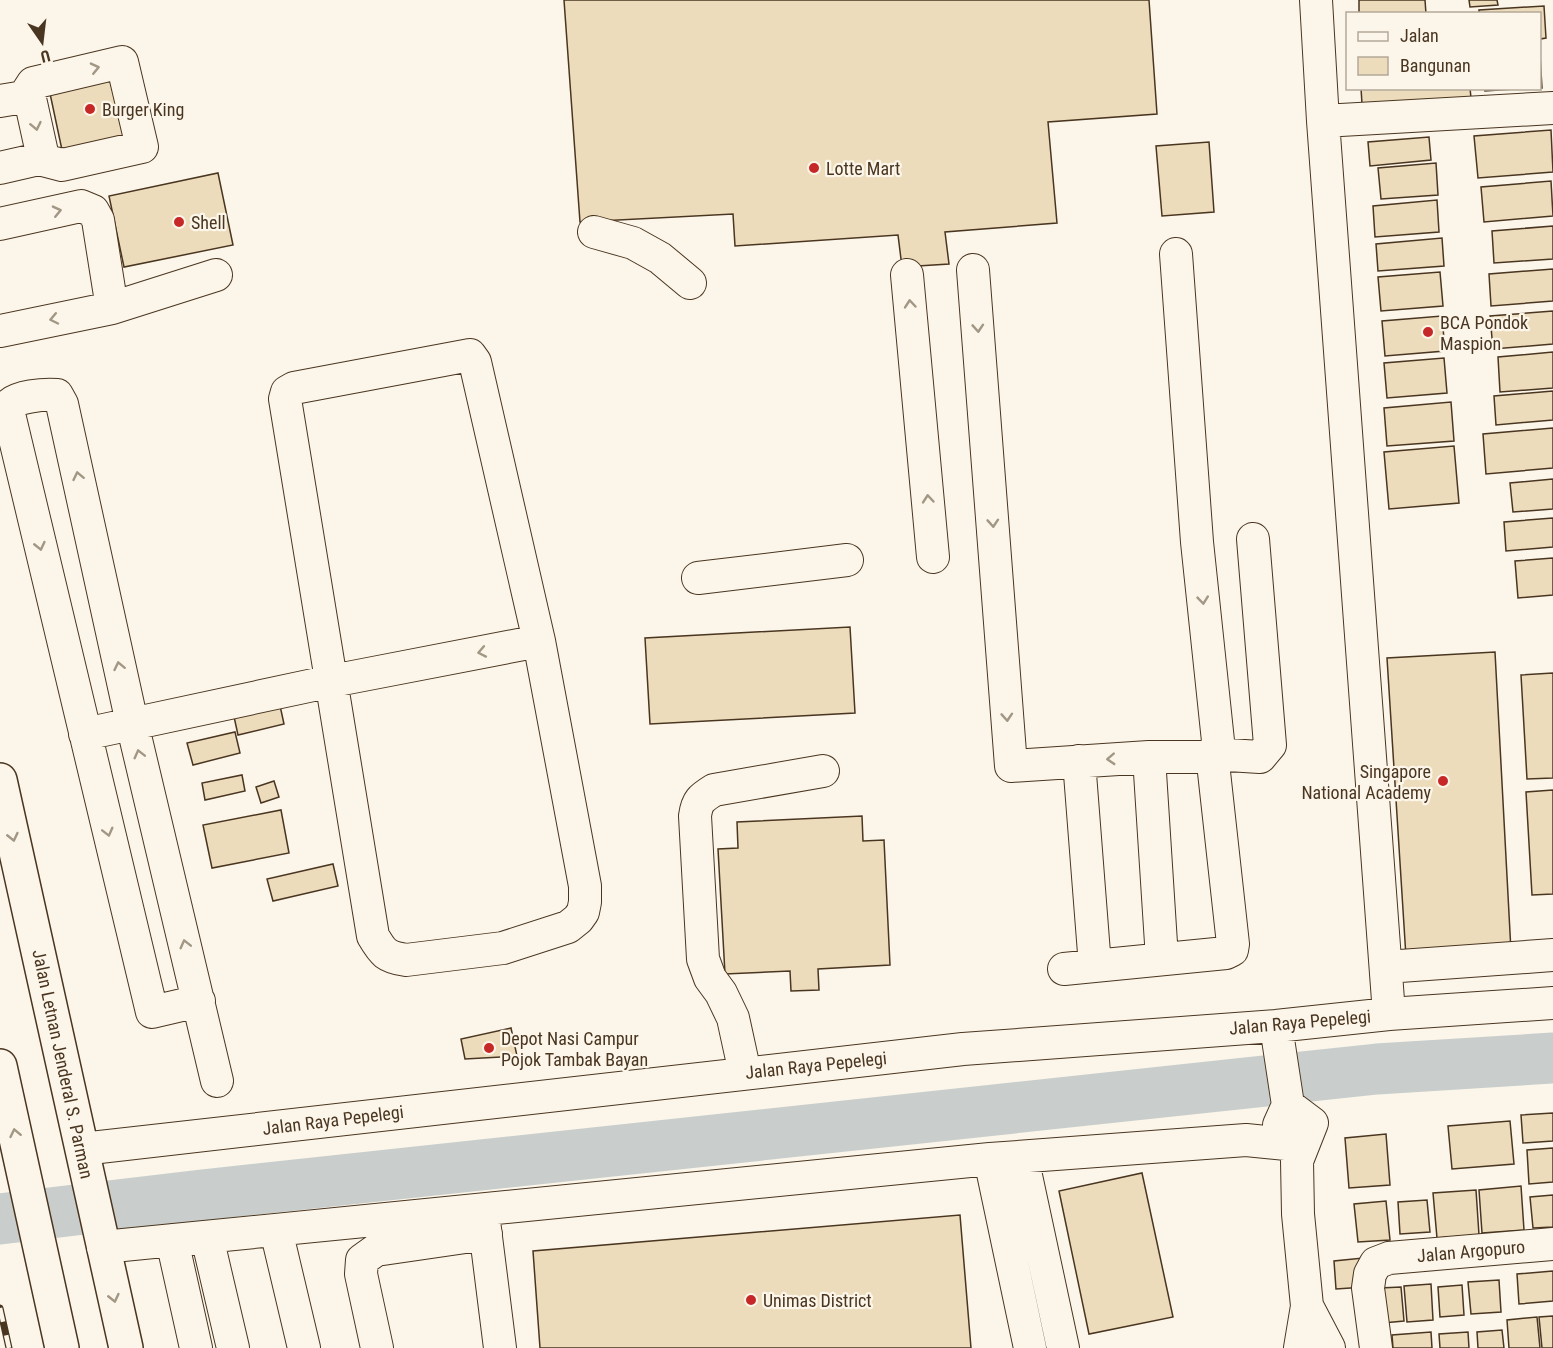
<svg xmlns="http://www.w3.org/2000/svg" width="1553" height="1348" font-family="'Roboto Condensed',sans-serif">
	<style>
		.lines { fill: none; stroke-linecap: round; stroke-linejoin: round }
		.river { stroke: #c9cecd; stroke-width: 51 }
		.building { fill: #ecdcbc; stroke: #4a3520; stroke-width: 1.5 }
		.minor-casing { stroke: #4a3520; stroke-width: 34 }
		.highway-casing { stroke: #4a3520; stroke-width: 36 }
		.minor { stroke: #fbf6e9; stroke-width: 32 }
		.highway { stroke: #fbf6e9; stroke-width: 33 }
		.rail-casing { stroke: #4a3520; stroke-width: 7 }
		.rail { stroke: #fbf6e9; stroke-width: 4.5; stroke-dasharray: 14; stroke-linecap: butt }
		.oneway { stroke: #a29684 }
		.poi-dot { fill: #c62828; stroke: #fbf6e9; stroke-width: 2 }
		.labels { text-anchor: middle; dominant-baseline: central; stroke-width: 4.5; stroke-linejoin: round; paint-order: stroke }
		.poi-label { font-size: 18px; fill: #4a3520; stroke: #fbf6e9; text-anchor: start }
		.street-label { font-size: 18px; fill: #4a3520; stroke: #fbf6e9 }
	</style>
	<rect width="100%" height="100%" fill="#fbf6e9"/>
	<g class="lines">
		<path class="river" d="M0,1219l202,-24 1175,-126 176,-11"/>
	</g>
	<path class="building" d="M564,0h585l8,114 -109,8 9,101 -112,9 4,32 -47,3 -4,-32 -163,11 -2,-32 -153,8z
		M1359,0h66l1,14h-67z
		M1469,0h28l1,5 -28,2z
		M1544,6l2,32 -6,1v-25h-61v-4z
		M1540,55l2,33h-2z
		M118,69l15,65 -71,16 -14,-66z
		M1361,88h109l1,10 -109,6z
		M1485,88h44l-44,3z
		M1551,130l2,42 -75,6 -4,-42z
		M1429,137l2,23 -61,6 -2,-24z
		M1209,142l5,70 -52,4 -6,-70z
		M1436,163l2,32 -57,4 -3,-31z
		M218,173l15,72 -109,22 -15,-71z
		M1551,181l2,35 -69,6 -3,-35z
		M1437,200l2,32 -64,5 -2,-31z
		M1553,226v33l-59,4 -2,-32z
		M1442,238l2,28 -66,5 -2,-27z
		M1553,269v32l-62,5 -2,-32z
		M1440,272l3,34 -62,5 -3,-34z
		M1553,311v33l-60,5 -3,-33z
		M1442,316l3,35 -60,5 -3,-35z
		M1553,352v36l-53,4 -2,-35z
		M1444,358l3,35 -60,5 -3,-35z
		M1553,391v29l-57,5 -2,-29z
		M1451,402l3,39 -67,5 -3,-38z
		M1553,428v40l-67,6 -3,-40z
		M1454,446l5,57 -70,6 -5,-57z
		M1553,479v30l-40,3 -3,-29z
		M1553,518v29l-47,4 -2,-29z
		M1553,558v37l-35,3 -3,-37z
		M850,627l5,86 -205,11 -5,-86z
		M1495,652l16,299 -105,6 -19,-299z
		M1553,673v105l-26,1 -6,-104z
		M279,701l5,23 -46,11 -5,-23z
		M235,732l5,21 -47,12 -6,-22z
		M242,775l3,16 -40,9 -3,-17z
		M274,781l5,16 -18,6 -5,-16z
		M1553,790v104l-21,1 -6,-103z
		M281,810l8,43 -77,15 -9,-43z
		M862,816l1,25 21,-1 6,125 -72,4 1,21 -28,1 -1,-20 -65,3 -7,-125 20,-1 -1,-26z
		M333,864l5,22 -65,15 -6,-22z
		M511,1028l6,28 -52,3 -4,-20z
		M1553,1113v28l-30,2 -2,-28z
		M1510,1121l4,43 -62,5 -4,-43z
		M1386,1134l4,51 -41,3 -4,-50z
		M1553,1148v34l-24,2 -2,-34z
		M1142,1173l31,144 -84,17 -30,-143z
		M1521,1186l3,44 -42,3 -3,-43z
		M1476,1190l3,45 -42,3 -4,-45z
		M1553,1195v32l-20,1 -3,-31z
		M1427,1200l3,32 -30,2 -2,-32z
		M1386,1201l4,39 -32,2 -4,-38z
		M960,1215l11,133h-431l-7,-97z
		M1363,1258l2,29 -29,2 -2,-28z
		M1553,1271v30l-34,3 -2,-30z
		M1499,1280l2,32 -30,2 -3,-32z
		M1431,1284l2,36 -26,2 -3,-36z
		M1462,1285l2,30 -24,2 -2,-30z
		M1401,1287l3,34 -21,2 -3,-35z
		M1553,1316v32h-11l-3,-31z
		M1537,1317l3,31h-31l-2,-28z
		M1502,1330l2,18h-26l-1,-16z
		M1431,1332l1,16h-39l-1,-13z
		M1468,1332l1,16h-29l-1,-14z"/>
	<g class="lines">
		<g class="minor-casing">
			<path id="minor" d="M1316,0l7,121 66,893
				M24,97l9,-14 89,-21 20,85 -80,18 -23,-6
				M0,101l24,-4 4,1 3,5 11,50 -3,6 -39,9
				M1323,121l230,-13
				M0,224l81,-18 12,5 5,9 14,88 -112,23
				M594,232l39,11 27,15 30,25
				M973,270l38,496 138,-9h55c9,-3 12,-7 14,-16l-21,-199 -21,-288
				M907,275l26,282
				M112,308l104,-33
				M470,355l5,7 64,279 46,245v16l-2,10 -5,7 -10,8 -65,21 -97,12c-20,-3 -23,-7 -33,-24l-88,-537 2,-7 7,-4z
				M698,578l149,-18
				M85,734l247,-53 207,-40
				M1149,757l13,202
				M1079,761l16,205
				M1386,967l167,-12
				M1064,969l162,-16 6,-3 1,-6 -21,-190 48,3 10,-12 -17,-206
				M199,1001l-47,11 -143,-598 -1,-8c9,-10 36,-12 49,-11l5,9 70,319 85,358
				M1276,1026l12,79 -9,20
				M745,1073l-12,-55 -12,-25 -11,-15 -7,-19 -8,-143c2,-15 6,-18 19,-26l109,-19
				M1288,1105l24,18 -15,38 1,53 9,92 -7,42
				M82,1149l881,-100 313,-23 113,-12 164,-11
				M1022,1157l41,191
				M990,1159l256,-19 40,4
				M483,1213l17,135
				M276,1230l28,118
				M207,1237l26,111
				M172,1240l24,108
				M103,1247l887,-88 40,189
				M1307,1306l22,42
				M377,1348l-16,-74 1,-14 14,-10 110,-16
				M1376,1348l-8,-60 2,-14 6,-11 13,-5 164,-14"/>
		</g>
		<g class="highway-casing">
			<path id="highway" d="M0,780l126,568
				M0,1066l62,282"/>
		</g>
		<use href="#minor" class="minor"/>
		<use href="#highway" class="highway"/>
		<g class="rail-casing">
			<path id="rail" d="M0,1308l9,40"/>
		</g>
		<use href="#rail" class="rail"/>
	</g>
	<defs><path id="oneway-chevron" d="M-2-3.5L2.5 0L-2 3.5" fill="none" stroke-width="1.6" stroke-linecap="round" stroke-linejoin="round" transform="scale(1.5)"/></defs>
	<g class="oneway">
		<use href="#oneway-chevron" transform="translate(95 68) rotate(-13)"/>
		<use href="#oneway-chevron" transform="translate(36 126) rotate(78)"/>
		<use href="#oneway-chevron" transform="translate(57 211) rotate(-13)"/>
		<use href="#oneway-chevron" transform="translate(910 304) rotate(-95)"/>
		<use href="#oneway-chevron" transform="translate(54 319) rotate(168)"/>
		<use href="#oneway-chevron" transform="translate(978 328) rotate(86)"/>
		<use href="#oneway-chevron" transform="translate(78 476) rotate(-102)"/>
		<use href="#oneway-chevron" transform="translate(928 499) rotate(-95)"/>
		<use href="#oneway-chevron" transform="translate(993 523) rotate(86)"/>
		<use href="#oneway-chevron" transform="translate(40 546) rotate(77)"/>
		<use href="#oneway-chevron" transform="translate(1203 600) rotate(84)"/>
		<use href="#oneway-chevron" transform="translate(482 652) rotate(169)"/>
		<use href="#oneway-chevron" transform="translate(119 666) rotate(-102)"/>
		<use href="#oneway-chevron" transform="translate(1007 717) rotate(86)"/>
		<use href="#oneway-chevron" transform="translate(139 754) rotate(-104)"/>
		<use href="#oneway-chevron" transform="translate(1111 759) rotate(177)"/>
		<use href="#oneway-chevron" transform="translate(108 832) rotate(76)"/>
		<use href="#oneway-chevron" transform="translate(13 837) rotate(77)"/>
		<use href="#oneway-chevron" transform="translate(185 944) rotate(-104)"/>
		<use href="#oneway-chevron" transform="translate(15 1133) rotate(-102)"/>
		<use href="#oneway-chevron" transform="translate(114 1298) rotate(77)"/>
	</g>
	<g class="poi-dot">
		<circle cx="90" cy="109" r="6"/>
		<circle cx="814" cy="168" r="6"/>
		<circle cx="179" cy="222" r="6"/>
		<circle cx="1428" cy="332" r="6"/>
		<circle cx="1443" cy="781" r="6"/>
		<circle cx="489" cy="1048" r="6"/>
		<circle cx="751" cy="1300" r="6"/>
	</g>
	<g class="labels">
		<g class="poi-label">
			<text x="102" y="109">Burger King</text>
			<text x="826" y="168">Lotte Mart</text>
			<text x="191" y="222">Shell</text>
			<text x="1440" y="322">BCA Pondok<tspan x="1440" dy="21">Maspion</tspan></text>
			<text x="1431" y="771" text-anchor="end">Singapore<tspan x="1431" dy="21">National Academy</tspan></text>
			<text x="501" y="1038">Depot Nasi Campur<tspan x="501" dy="21">Pojok Tambak Bayan</tspan></text>
			<text x="763" y="1300">Unimas District</text>
		</g>
		<g class="street-label">
			<text transform="translate(1300 1022) rotate(-5)">Jalan Raya Pepelegi</text>
			<text transform="translate(63 1064) rotate(78)">Jalan Letnan Jenderal S. Parman</text>
			<text transform="translate(816 1065) rotate(-6)">Jalan Raya Pepelegi</text>
			<text transform="translate(333 1120) rotate(-7)">Jalan Raya Pepelegi</text>
			<text transform="translate(1471 1251) rotate(-5)">Jalan Argopuro</text>
		</g>
	</g>
	<rect x="1346" y="12" width="195" height="78" fill="#fbf6e9" stroke="#b4a999" stroke-width="1.5"/>
	<rect x="1358" y="32" width="30" height="9" fill="#fbf6e9" stroke="#b4a999" stroke-width="1.5"/>
	<text x="1400" y="42" font-size="18" fill="#4a3520">Jalan</text>
	<rect x="1358" y="57" width="30" height="18" fill="#ecdcbc" stroke="#b4a999" stroke-width="1.5"/>
	<text x="1400" y="72" font-size="18" fill="#4a3520">Bangunan</text>
	<g transform="translate(42 42) rotate(166)" stroke="#fbf6e9" stroke-width="4.5" paint-order="stroke">
	<path d="M0-4.5L10 22L0 15L-10 22Z" fill="#4a3520"/>
	<text y="-9" font-size="16" font-weight="bold" text-anchor="middle" fill="#4a3520">U</text>
	</g>
</svg>
